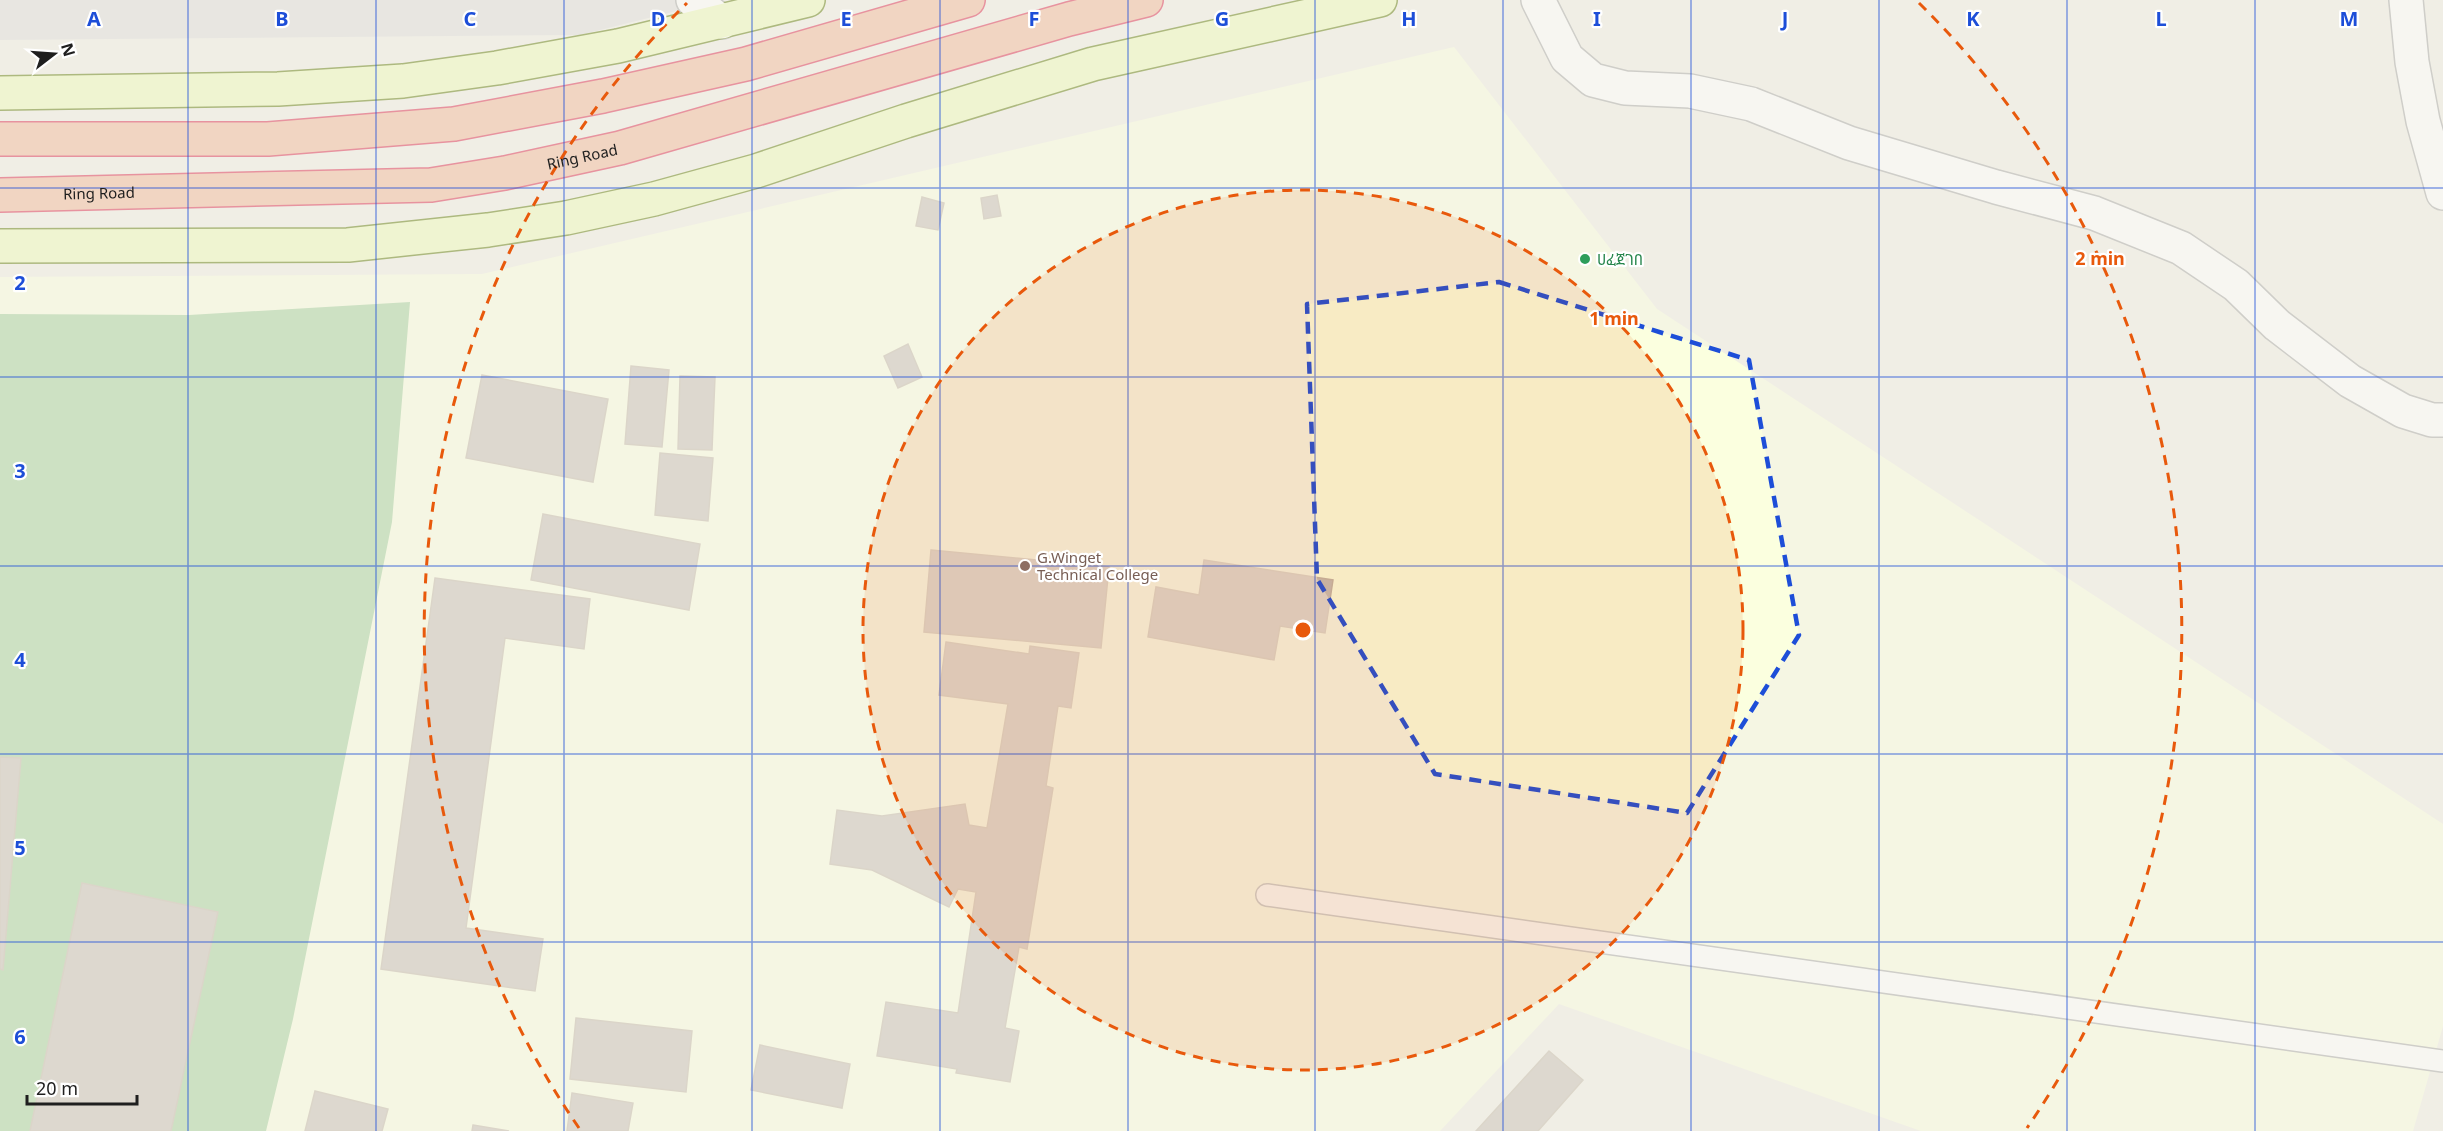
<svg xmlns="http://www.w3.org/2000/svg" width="2443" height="1131" font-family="'Noto Sans','Noto Sans Ethiopic',sans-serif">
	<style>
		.residential { fill: #dddcdc }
		.education { fill: #fbffdf }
		.forest { fill: #a2d09a }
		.building { fill: #c5bdb4; stroke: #c2b7a7; stroke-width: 1.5 }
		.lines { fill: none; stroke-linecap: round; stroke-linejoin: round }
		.service-casing { stroke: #a6a6a6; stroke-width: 24 }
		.minor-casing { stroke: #a6a6a6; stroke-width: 36 }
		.secondary-casing { stroke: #5c7804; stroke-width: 36 }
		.trunk-casing { stroke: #dc244a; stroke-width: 36 }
		.service { stroke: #fff; stroke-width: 21 }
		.minor { stroke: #fff; stroke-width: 33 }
		.secondary { stroke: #eefab9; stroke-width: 33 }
		.trunk { stroke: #f2b798; stroke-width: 33 }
		.marked { fill: none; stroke: #1d4ed8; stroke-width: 4.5; stroke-dasharray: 12 8; stroke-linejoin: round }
		.grid { fill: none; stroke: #1d4ed8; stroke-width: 1.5; stroke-opacity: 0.55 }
		.ring { fill: none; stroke: #e8590c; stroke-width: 3; stroke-dasharray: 10 8 }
		.leisure-dot { fill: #2e9e5b; stroke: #fff; stroke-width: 2 }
		.education-dot { fill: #8d6e63; stroke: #fff; stroke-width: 2 }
		.labels { text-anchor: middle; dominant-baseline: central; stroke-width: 4.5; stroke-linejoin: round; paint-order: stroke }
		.street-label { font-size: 15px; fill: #1f1f1f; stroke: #fff }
		.leisure-label { font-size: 15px; fill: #27864d; stroke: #fff; text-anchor: start }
		.education-label { font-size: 15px; fill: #785e54; stroke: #fff; text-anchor: start }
		.grid-label { font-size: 20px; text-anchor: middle; font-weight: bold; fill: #1d4ed8; stroke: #fff; stroke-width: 4.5; stroke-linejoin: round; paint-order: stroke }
		.centre { fill: #e8590c; stroke: #fff; stroke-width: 3 }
		.ring-label { font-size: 18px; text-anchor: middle; font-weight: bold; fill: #e8590c; stroke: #fff; stroke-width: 4.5; stroke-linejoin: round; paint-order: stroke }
	</style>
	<rect width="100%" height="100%" fill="#f0eee5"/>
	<path class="residential" d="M0,0h721l-141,35 -580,5z"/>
	<path class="education" d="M1454,47l203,262 786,515v202l-30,105h-492l-362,-127 -119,127h-1440v-854l482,-3z"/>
	<path class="forest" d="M410,302l-18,220 -99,497 -27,112h-266v-817l189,1z"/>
	<path class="building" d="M997,195l4,21 -17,3 -3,-21z
		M922,197l22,6 -6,27 -22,-4z
		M908,344l14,33 -24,11 -14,-32z
		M631,366l38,4 -7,77 -37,-3z
		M482,375l126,24 -15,83 -127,-24z
		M680,376l35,1 -3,73 -34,-1z
		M660,453l53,5 -5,63 -53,-6z
		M543,514l157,30 -11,66 -158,-30z
		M931,550l178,17 -8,81 -177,-16z
		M1204,560l129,20 -8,53 -45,-7 -6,34 -126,-23 8,-50 43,8z
		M435,578l155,21 -6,50 -79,-11 -39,290 77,11 -8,52 -154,-22z
		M946,642l83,12 1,-8 49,7 -8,55 -13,-2 -12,80 7,2 -26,161 -8,-2 -14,81 14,3 -9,51 -54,-9 1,-4 -80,-13 9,-54 72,11 18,-121 -18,-3 -9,18 -77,-37 -42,-6 7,-54 45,6 83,-12 4,21 18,3 21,-124 -69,-9z
		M0,757l21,1 -18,212 -3,-1z
		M82,883l136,29 -47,219h-141z
		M576,1018l116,13 -6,61 -116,-13z
		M760,1045l90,19 -8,44 -91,-18z
		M1549,1051l34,29 -45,51h-62z
		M315,1091l73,18 -6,22h-77z
		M572,1093l61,10 -5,28h-61z
		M473,1125l36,6h-37z"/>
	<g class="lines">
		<g class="service-casing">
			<path id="service" d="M1267,895l1176,166"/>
		</g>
		<g class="minor-casing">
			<path id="minor" d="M693,0l29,22
				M1538,0l29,58 26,22 32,8 65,3 61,13 98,39 147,44 98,26 87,35 55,37 41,40 73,56 53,30 29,9h11
				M2406,0l6,62 11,59 20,72"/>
		</g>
		<g class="secondary-casing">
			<path id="secondary" d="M0,93l278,-4 125,-8 94,-13 121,-22 190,-46
				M0,246l348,-1 140,-15 78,-12 88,-19 102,-28 150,-50 187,-57 287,-64"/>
		</g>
		<g class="trunk-casing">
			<g id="trunk">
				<path d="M0,139h268l186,-15 149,-28 143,-32 222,-64"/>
				<path id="s1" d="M0,195l431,-10 74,-12 115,-25 449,-129 77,-19"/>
			</g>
		</g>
		<use href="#service" class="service"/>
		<use href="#minor" class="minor"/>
		<use href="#secondary" class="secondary"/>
		<use href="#trunk" class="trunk"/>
	</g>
	<path d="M0 0H2443V1131H0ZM1499,282l250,78 50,275 -112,178 -252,-39 -118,-195 -10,-275z" fill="#f0eee5" fill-opacity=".55" fill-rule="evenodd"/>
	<path class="marked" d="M1499,282l250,78 50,275 -112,178 -252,-39 -118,-195 -10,-275z"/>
	<path class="grid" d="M188,0v1131M376,0v1131M564,0v1131M752,0v1131M940,0v1131M1128,0v1131M1315,0v1131M1503,0v1131M1691,0v1131M1879,0v1131M2067,0v1131M2255,0v1131M0,188h2443M0,377h2443M0,566h2443M0,754h2443M0,942h2443"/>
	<circle cx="1303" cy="630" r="440" fill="#e8590c" fill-opacity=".12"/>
	<g class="ring">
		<circle cx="1303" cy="630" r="440"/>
		<path d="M579 1128A879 879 0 0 1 687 3M1919 3A879 879 0 0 1 2027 1128"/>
	</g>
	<circle class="leisure-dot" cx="1585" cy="259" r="6"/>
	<circle class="education-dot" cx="1025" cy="566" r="6"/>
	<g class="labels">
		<g class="street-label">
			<text stroke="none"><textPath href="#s1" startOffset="585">Ring Road</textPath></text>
			<text stroke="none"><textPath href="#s1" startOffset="99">Ring Road</textPath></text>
		</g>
		<g class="leisure-label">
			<text x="1597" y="259">ሀፈጀገበ</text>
		</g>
		<g class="education-label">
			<text x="1037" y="557">G.Winget<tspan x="1037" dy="17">Technical College</tspan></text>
		</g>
	</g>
	<g class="grid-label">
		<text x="94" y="26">A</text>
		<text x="282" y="26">B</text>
		<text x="470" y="26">C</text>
		<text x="658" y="26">D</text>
		<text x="846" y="26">E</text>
		<text x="1034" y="26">F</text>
		<text x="1222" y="26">G</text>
		<text x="1409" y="26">H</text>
		<text x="1597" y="26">I</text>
		<text x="1785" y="26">J</text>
		<text x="1973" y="26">K</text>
		<text x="2161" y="26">L</text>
		<text x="2349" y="26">M</text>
		<text x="20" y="290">2</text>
		<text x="20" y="478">3</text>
		<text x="20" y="667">4</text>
		<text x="20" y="855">5</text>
		<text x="20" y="1044">6</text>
	</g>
	<circle cx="1303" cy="630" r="9" class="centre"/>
	<g class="ring-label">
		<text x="2100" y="265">2 min</text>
		<text x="1614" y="325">1 min</text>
	</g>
	<g transform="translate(54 54) rotate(73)" stroke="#ffffff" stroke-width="4.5" paint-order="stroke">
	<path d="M0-4.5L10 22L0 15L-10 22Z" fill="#1f1f1f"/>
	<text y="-9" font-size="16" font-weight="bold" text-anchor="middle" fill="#1f1f1f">N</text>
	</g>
	<path d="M27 1095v9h110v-9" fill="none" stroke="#1f1f1f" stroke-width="3"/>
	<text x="36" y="1095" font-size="18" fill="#1f1f1f" stroke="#ffffff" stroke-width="4.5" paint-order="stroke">20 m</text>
</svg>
